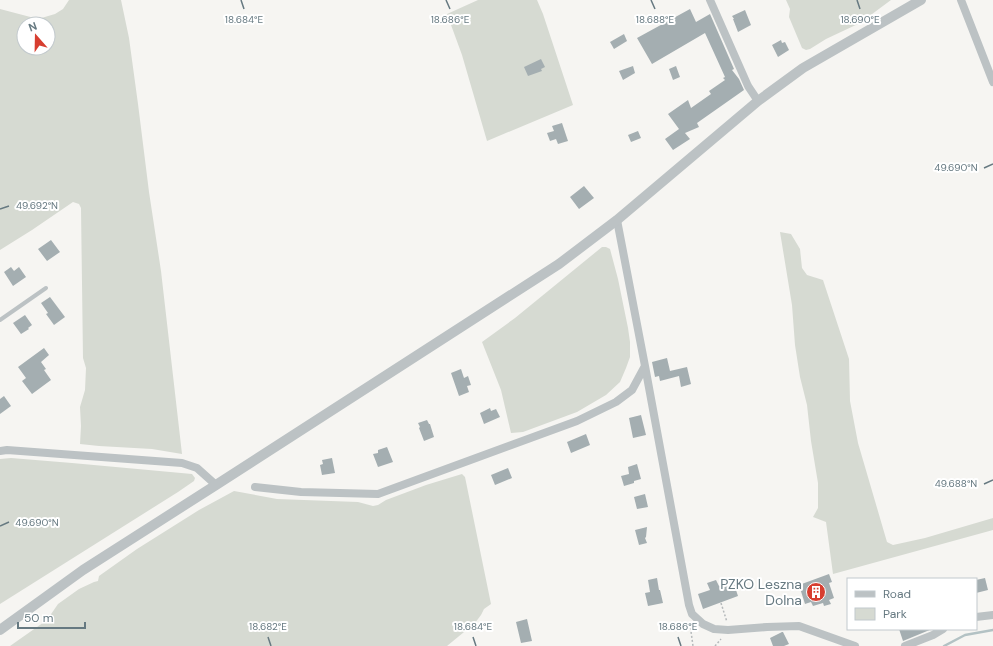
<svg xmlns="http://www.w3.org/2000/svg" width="993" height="646" font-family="'DM Sans',sans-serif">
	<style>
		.green { fill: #d6dad2; fill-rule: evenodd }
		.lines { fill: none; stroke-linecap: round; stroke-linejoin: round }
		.stream { stroke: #b3c2c4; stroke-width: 2.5 }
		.building { fill: #a4aeb1 }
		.path { stroke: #b5b9bb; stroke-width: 1.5; stroke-dasharray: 2 2; stroke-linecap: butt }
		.service { stroke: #bcc2c4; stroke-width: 4 }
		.minor { stroke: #bcc2c4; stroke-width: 8 }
		.tertiary { stroke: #bcc2c4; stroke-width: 10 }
		.ticks { fill: none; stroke: #667981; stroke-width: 1.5 }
		.labels { text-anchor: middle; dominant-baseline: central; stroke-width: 4; stroke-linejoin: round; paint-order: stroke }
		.poi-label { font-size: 14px; fill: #667981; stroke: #fff; text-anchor: end }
		.ticks-label { font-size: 10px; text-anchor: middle; fill: #667981; stroke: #fff; stroke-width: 4; stroke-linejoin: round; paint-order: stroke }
	</style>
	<rect width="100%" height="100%" fill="#f6f5f2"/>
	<path class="green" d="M69,0h52l8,38 9,66 11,88 12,79 21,183 -30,-5 -53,-3 -19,-2 1,-18 -1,-19 5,-17 1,-22 -3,-10 -2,-150 -2,-4 -6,-2 -41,28 -32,20v-241l38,10 17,-5 8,-5zM24,24h24v24h-24z
		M478,0h59l6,14 30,91 -86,36 -25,-86 -15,-41z
		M786,0h105l-31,23 -34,16 -16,10 -4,1 -4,-2 -13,-31 1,-8z
		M780,232l11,2 9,15 2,19 5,7 16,5 26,79 1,42 8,42 29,99 6,3 32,-7 68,-20v12l-160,44 -7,-52 -13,-5 5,-9v-25l-7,-42 -4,-36 -7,-28 -5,-32 -3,-40z
		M602,247h4l4,2 8,30 10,49 2,14v15l-4,11 -6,14 -14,13 -29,17 -54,20 -12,1 -10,-43 -19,-48 33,-24z
		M11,458l61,5 120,11 3,4 -1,3 -16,11 -178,112v-145z
		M462,474l3,3 26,127 -7,5 -3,6 -6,8 -28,23h-437l37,-26 11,-16 21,-15 15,-7 4,-1 1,-5 38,-27 62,-39 35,-19 43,8 81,3 15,4 5,-1 8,-5 40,-15z"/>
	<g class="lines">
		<path class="stream" d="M944,646l21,-11 28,-5"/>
	</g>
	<path class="building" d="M690,9l6,13 14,-8 24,55 -2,1 7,9 5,11 -47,33 2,4 -14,6 5,6 -17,11 -8,-11 14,-10 -11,-15 20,-14 3,8 20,-14 -2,-3 16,-11 -2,-2 2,-1 -20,-44 -53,31 -15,-26z
		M745,10l6,15 -13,7 -5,-13h1l-2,-3z
		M624,34l3,7 -13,8 -4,-7z
		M781,40l1,3 3,-1 4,8 -11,7 -6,-12z
		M541,59l4,8 -4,2 1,2 -14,5 -4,-9z
		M633,66l2,7 -12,7 -4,-9z
		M676,66l4,11 -7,3 -4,-11z
		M562,123l6,18 -10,3 -2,-5 -6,2 -3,-8 7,-2 -2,-5z
		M638,131l3,7 -10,4 -3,-7z
		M584,186l10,12 -15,11 -9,-12z
		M51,240l9,12 -13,9 -9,-12z
		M11,267l3,4 5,-4 7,10 -13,9 -9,-14z
		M50,297l15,20 -11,8 -8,-11 2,-1 -7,-10z
		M25,315l7,10 -4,3 1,1 -8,5 -8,-11z
		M44,348l5,7 -8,7 5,7 -2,1 7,10 -19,14 -10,-13 4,-3 -8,-11z
		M667,358l3,13 17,-4 4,17 -10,3 -2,-11 -19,5 -1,-5 -4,1 -3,-15z
		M461,369l3,9 4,-2 3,9 -4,1 2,6 -10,4 -8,-23z
		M4,396l7,10 -11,8v-15z
		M490,408l1,3 5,-2 4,8 -16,7 -4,-11z
		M641,415l5,20 -13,3 -4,-20z
		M427,420l2,4h1l4,13 -10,4 -5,-13 1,-1 -2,-4z
		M586,434l4,11 -19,8 -4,-11z
		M387,447l6,15 -15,5 -5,-13 5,-1v-3z
		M332,458l3,15 -13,2 -2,-10 3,-1 -1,-4z
		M637,464l4,15 -7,2v2l-10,3 -3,-10 8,-2 -1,-7z
		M508,468l4,10 -17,7 -4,-10z
		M645,494l3,13 -11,2 -3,-12z
		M647,527l-1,10 -1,1 2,5 -8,2 -4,-15z
		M829,574l3,8 -3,1 5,15 -5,2 2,4 -7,2 -1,-3 -10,3 -2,-4 -6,2 -6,-19z
		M657,578l2,12h1l3,13 -15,3 -3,-13 5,-1 -2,-12z
		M985,578l3,12 -12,3v-13z
		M716,580l3,6 14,-5 5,15 -35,13 -5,-15 12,-4 -3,-7z
		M527,619l5,22 -11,2 -5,-21z
		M899,629h33l-29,12z
		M782,632h1l6,12 -5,2h-11l-3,-8z"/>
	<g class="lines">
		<path class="path" d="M721,603l6,19
			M690,624l3,22
			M715,646l6,-7"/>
		<path class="service" d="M0,320l46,-32"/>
		<path class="minor" d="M710,0l38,86 10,15
			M961,0l32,82
			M645,366l44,239 3,9 11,10 11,5 14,1 39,-3 32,-1 56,20
			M0,451l7,-1 175,13 15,5 19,17
			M255,487l46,5 77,2 199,-73 39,-19 16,-12 13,-24 -28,-146
			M976,617l17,-2
			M905,646l28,-11 10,-6"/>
		<path class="tertiary" d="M0,630l83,-60 133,-85 343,-221 58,-44 141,-119 45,-33 118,-68"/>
	</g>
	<path class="ticks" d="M241,0l3,9M446,0l4,9M651,0l4,9M857,0l3,9M984,168l9,-4M0,209l9,-3M984,484l9,-4M0,526l9,-4M268,637l3,9M473,637l3,9M678,637l3,9"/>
	<defs>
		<g id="building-disc" transform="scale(1)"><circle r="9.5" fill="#d73e30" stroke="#fff"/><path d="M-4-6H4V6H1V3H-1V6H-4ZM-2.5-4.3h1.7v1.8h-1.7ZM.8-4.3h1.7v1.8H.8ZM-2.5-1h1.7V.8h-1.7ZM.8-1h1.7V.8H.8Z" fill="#fff"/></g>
	</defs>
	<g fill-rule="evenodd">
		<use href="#building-disc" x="816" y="592"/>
	</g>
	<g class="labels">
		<g class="poi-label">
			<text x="802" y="584">PZKO Leszna<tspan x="802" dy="16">Dolna</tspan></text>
		</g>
	</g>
	<g class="ticks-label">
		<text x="244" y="23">18.684°E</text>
		<text x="450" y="23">18.686°E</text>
		<text x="655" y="23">18.688°E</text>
		<text x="860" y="23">18.690°E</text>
		<text x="956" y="171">49.690°N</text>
		<text x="37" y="209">49.692°N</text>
		<text x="956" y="487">49.688°N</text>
		<text x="37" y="526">49.690°N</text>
		<text x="268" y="630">18.682°E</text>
		<text x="473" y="630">18.684°E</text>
		<text x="678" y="630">18.686°E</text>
	</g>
	<rect x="847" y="578" width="130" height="52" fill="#ffffff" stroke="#c2c9cd"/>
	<rect x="855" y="591" width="20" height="6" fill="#bcc2c4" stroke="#c2c9cd"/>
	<text x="883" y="598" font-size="12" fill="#667981">Road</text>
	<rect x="855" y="608" width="20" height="12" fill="#d6dad2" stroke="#c2c9cd"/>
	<text x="883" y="618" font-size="12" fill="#667981">Park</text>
	<g transform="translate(36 36) rotate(340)"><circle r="19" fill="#ffffff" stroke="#c2c9cd"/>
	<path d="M0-3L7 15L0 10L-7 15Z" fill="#d73e30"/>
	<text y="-6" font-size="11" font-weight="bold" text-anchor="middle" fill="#667981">N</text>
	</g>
	<path d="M18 622v6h67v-6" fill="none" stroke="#667981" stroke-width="2"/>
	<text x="24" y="622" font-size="12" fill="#667981" stroke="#ffffff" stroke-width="3" paint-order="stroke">50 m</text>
</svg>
